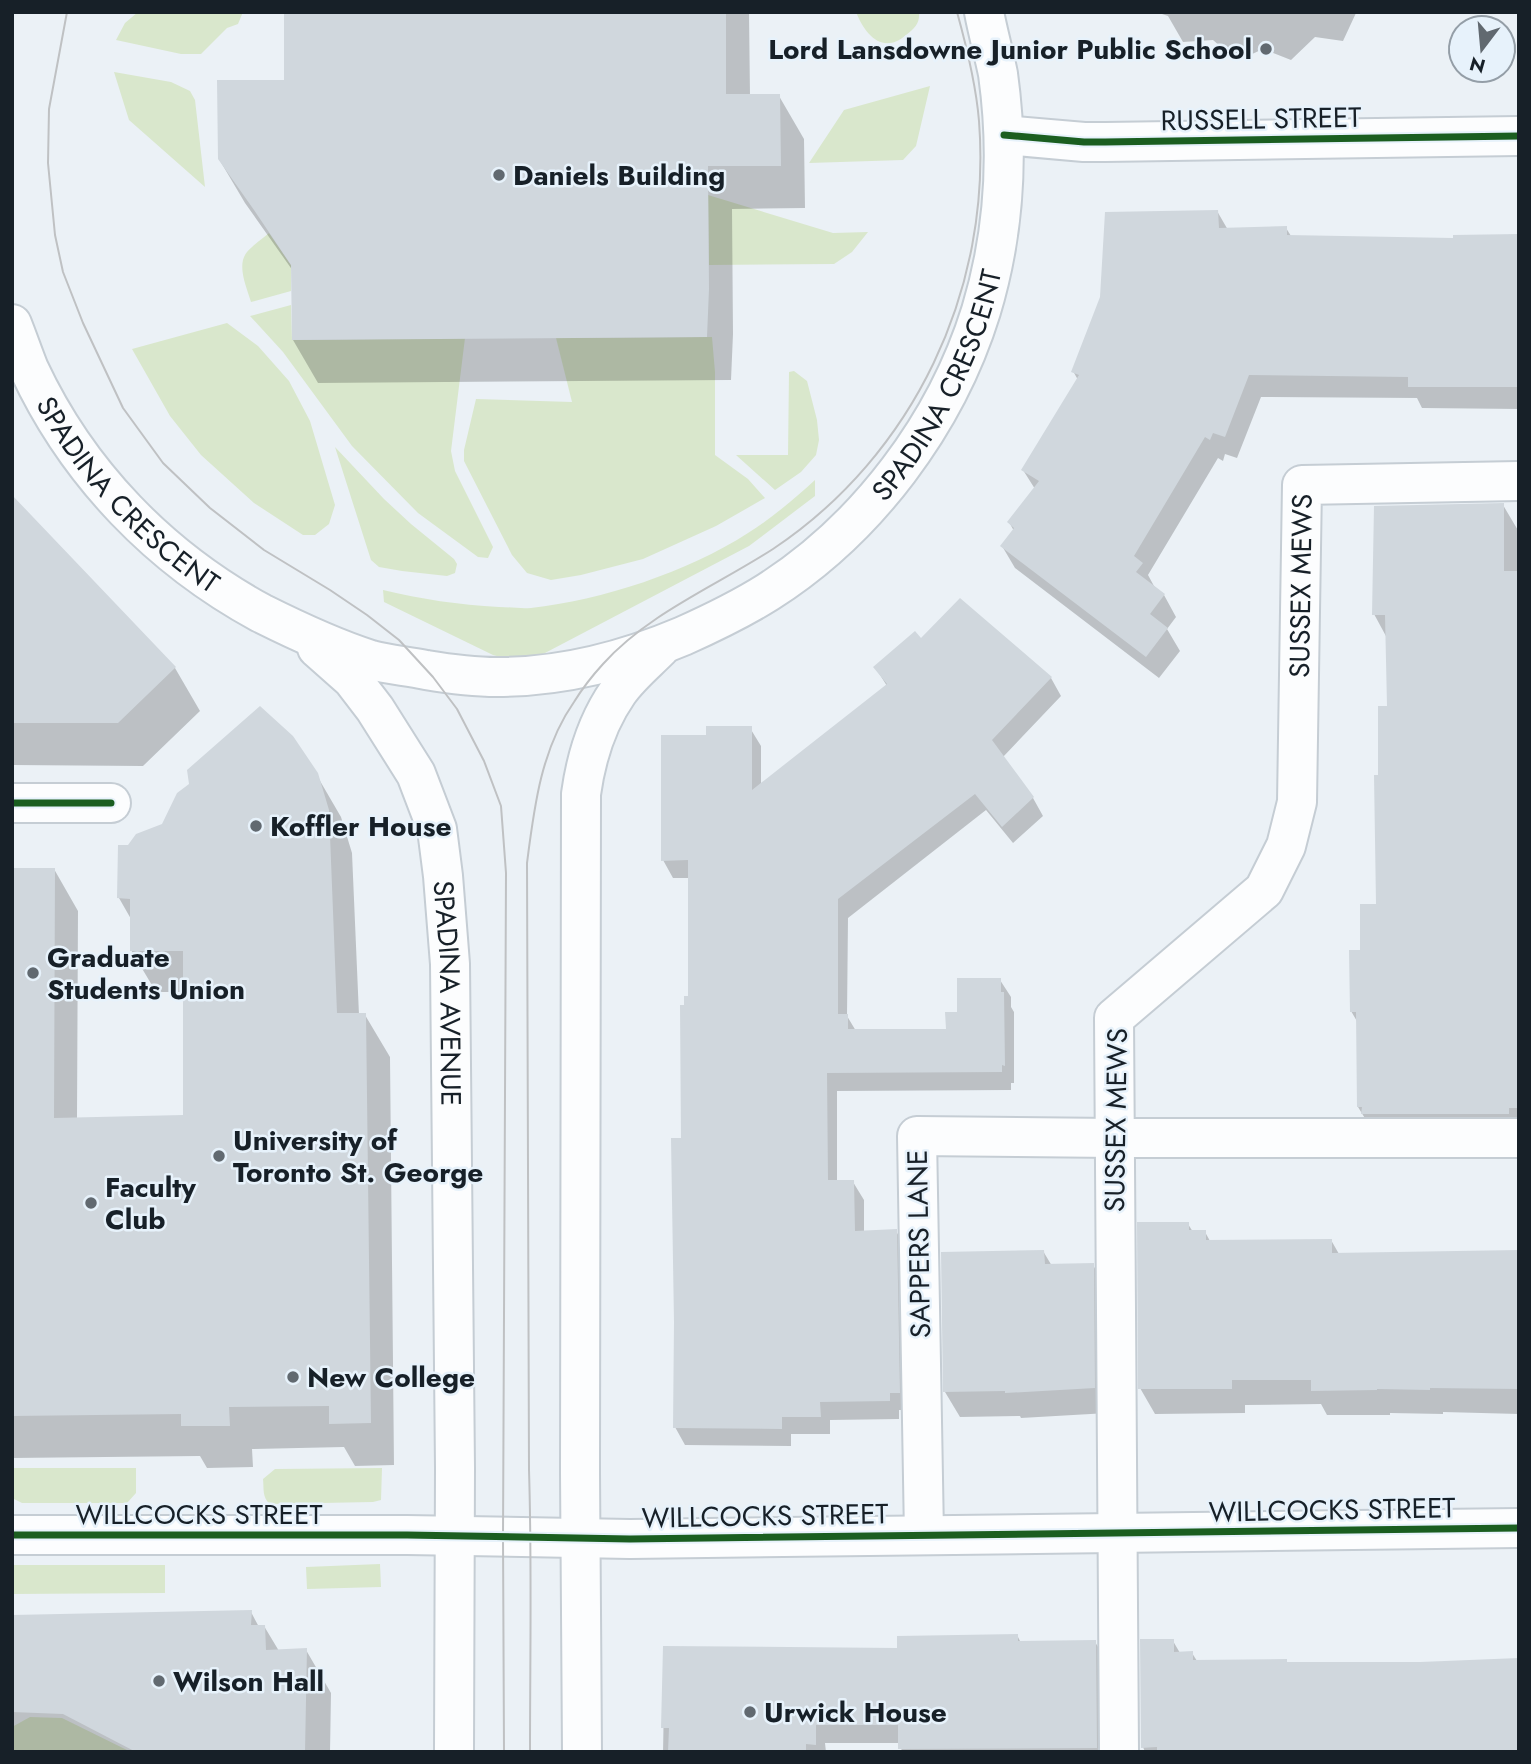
<svg xmlns="http://www.w3.org/2000/svg" width="1531" height="1764" font-family="Jost,sans-serif">
	<style>
		.green { fill: #d9e7cc }
		.shadow { fill: #0003 }
		.building { fill: #d0d7dd }
		.lines { fill: none; stroke-linecap: round; stroke-linejoin: round }
		.minor-casing { stroke: #c5cdd4; stroke-width: 42 }
		.major-casing { stroke: #c5cdd4; stroke-width: 42 }
		.minor { stroke: #fcfdfe; stroke-width: 38 }
		.major { stroke: #fcfdfe; stroke-width: 38 }
		.tram { stroke: #bfc1c3; stroke-width: 2 }
		.cycleway-casing { stroke: #e7f2fb; stroke-width: 11 }
		.cycleway { stroke: #1b5e20; stroke-width: 7 }
		.poi-dot { fill: #616970; stroke: #e7f2fb; stroke-width: 2.5 }
		.labels { text-anchor: middle; dominant-baseline: central; stroke-width: 5; stroke-linejoin: round; paint-order: stroke }
		.poi-label { font-size: 28px; font-weight: bold; fill: #172028; stroke: #e7f2fb; text-anchor: start }
		.street-label { font-size: 28px; fill: #172028; stroke: #e7f2fb }
	</style>
	<rect width="100%" height="100%" fill="#ebf1f6"/>
	<path class="green" d="M138,12h105l-5,12 -11,4 -26,26h-20l-65,-14 9,-17z
		M856,12h63c1,11 -4,16 -13,23 -23,20 -41,0 -50,-23z
		M114,72l57,10 19,9 5,9 10,87 -76,-67z
		M930,86l-14,60 -13,14 -94,3 35,-53z
		M708,195l125,38 35,-1 -16,20 -18,12 -125,1z
		M269,233l22,32v26l-40,11c-4,-14 -15,-37 -4,-50 6,-7 15,-13 22,-19z
		M291,305l1,35 173,-2 -14,113 4,20 38,76 -5,11 -10,-1 -60,-44 -66,-67 -69,-94 -33,-36z
		M227,323l31,23 31,35 21,40 25,84 -6,19 -14,11h-12l-49,-32 -53,-48 -31,-39 -38,-67z
		M712,337l3,35v83l33,24 17,19 -49,28 -73,33 -62,16 -30,5 -24,-7 -15,-18 -48,-94v-11l12,-51 96,3 -16,-64z
		M794,371l13,10 10,39 2,20 -3,15 -15,17 -26,18 -39,-35h52l1,-83z
		M335,447l49,52 27,25 43,35 3,5 -2,9 -8,3 -45,-5 -23,-4 -8,-7z
		M815,480v16l-66,50 -204,107 -12,4 -25,2 -15,-4 -109,-53 -1,-12c38,9 76,15 116,17 11,0 22,2 32,1 71,-8 157,-36 217,-75 24,-15 46,-34 67,-53z
		M12,1468h124v25l-9,10h-105l-10,-5z
		M382,1468l-1,32 -8,2 -103,2c-8,-6 -6,-16 -7,-25l12,-10z
		M380,1564l1,23 -74,2 -1,-22z
		M12,1565h153v28l-153,1z
		M30,1717l32,1 69,34h-119v-25z"/>
	<path class="shadow" d="M286,12h463l1,84h29l25,43 1,69 -73,1 1,125 -2,46 -413,3 -25,-43v-69l-48,-68 -26,-44 66,-78z
		M1156,12h202l-2,1 -13,28 -28,-4 -24,23 -28,-11 -26,12 -24,-21 -30,2 -15,-26z
		M1217,211l11,19 58,-2 5,8 164,4 64,-4v173l-97,-1 -5,-10 -156,-1 -24,61 -12,-4 -2,7 -5,-3 -70,117 6,11 10,9 12,22 -9,12 13,22 -21,27 -144,-110 -13,-22 12,-15 -5,-9 26,-33 -12,-19 55,-90 -5,-9z
		M12,499l163,169 25,43 -57,55 -131,-1z
		M1503,505l16,27v614h-137l-24,-39v-84l-7,-12 11,-60 15,-45 3,-129 9,-70 -2,-69 -13,-24z
		M921,640l130,38 10,18 -58,61 30,41 10,18 -30,27 -27,-33 -138,108 -1,98 9,15 91,-1 12,-16 41,-34 11,17v10l3,5v71h-3v7l-174,1v91h16l11,18v32l32,-1 10,18 3,161h-10v9l-69,1v14h-39v12l-106,-1 -10,-18 11,-420 4,-10v-119h-17l-10,-18 45,-123 42,-9 11,18v39l126,-99 -12,-19z
		M316,774l25,43 11,36 7,162h6l25,42 4,408 -39,1 -11,-19 -92,2 1,18 -46,1 -7,-12 -188,2v-589h42l24,42 -1,208 107,-2 1,-125h-29l-25,-42v-31l-12,-21 10,-51z
		M1188,1224l5,8h12l5,9 121,-1 8,14 180,-2v162l-76,-2v2l-53,-1v2h-63l-6,-11 -76,1v8l-90,1 -15,-26z
		M1043,1251l9,15 41,-1 14,25 1,123 -87,5 -1,-2 -60,1 -15,-25z
		M251,1612l8,15 5,-1 15,25 27,-1 25,43 -1,59h-318v-135z
		M1017,1635l4,8 74,-1 11,18 1,92h-205l-2,-9h-75l1,9h-163l2,-104 234,2z
		M1173,1641l7,12h12l5,8 223,3 99,88h-374l-2,-5z"/>
	<path class="building" d="M284,12h442v82h54l1,72h-73l1,123 -2,48 -415,3 -1,-75 -37,-55 -36,-51 -1,-79h67z
		M1218,210l1,18 68,-2v9l166,3v-3l66,-1v153h-111v-10l-159,-2 -24,62 -12,-4 -3,7 -5,-3 -71,119 9,7 -7,9 29,22 -15,20 18,14 -22,29 -146,-111 14,-18 -7,-6 32,-41 -18,-11 58,-95 -8,-3 29,-75 5,-85z
		M12,495l164,172 -58,56h-106z
		M1504,503v68h15v537h-10v6h-148l1,-7h-5l-1,-95h-6l-1,-62h11v-46h16l-2,-129h4v-69h9l-2,-91h-13l2,-109z
		M960,598l92,79 -60,63 42,57 -32,30 -27,-33 -137,105v115h10v15h98l-1,-17h12v-34h44v14h3l1,74 -3,-1v7l-175,1 1,107h26l1,51 42,-2 3,164h-10v8l-70,1 1,15h-39v12l-109,-1 1,-106 -3,-184h10l-1,-133h4v-9h4v-136l-27,1v-126h45v-9h46v64l135,-106 -14,-17 42,-36 6,7z
		M260,706l33,30 25,37 11,37 8,203h29l5,410 -42,1v-18l-100,1 1,19h-49v-12l-169,2v-548h43l-1,250 129,-3v-164h-53v-52l-13,-1 1,-53h10l8,-11 26,-10 15,-31 12,-9 -2,-14z
		M1137,1222h52v8h17v10l126,-1v14l187,-3v139l-89,-1v2l-53,-1v1l-66,1v-11h-79v9h-94z
		M1044,1250l1,14 49,-1 1,125 -90,5v-2l-62,1 -2,-140z
		M252,1610l-1,15h14l1,25 41,-2 -2,104h-169l-73,-38 -51,-2v-97z
		M1018,1634v7l78,-1 1,108 -199,1v-24h-82v20l-10,-1v8h-138l1,-24h-8l2,-82 234,2v-12z
		M1140,1639h34v13l19,-1v9l94,-1v3h133l99,-4v94h-362v-5l-16,1z"/>
	<g class="lines">
		<g class="minor-casing">
			<g id="minor">
				<path d="M1004,135l80,7h21l414,-6"/>
				<path d="M12,803h99"/>
				<path d="M12,1535h395l223,4 889,-11"/>
				<path d="M924,1535l-7,-399 197,2h405"/>
				<path id="s1" d="M1119,1752l-5,-734 150,-128 22,-44 11,-44 5,-317 217,-4"/>
			</g>
		</g>
		<g class="major-casing">
			<g id="major">
				<path id="s2" d="M12,324c6,15 11,30 17,45 49,105 131,189 232,244 36,18 72,35 110,47 18,5 37,6 55,10 24,4 47,7 71,7 65,0 127,-16 186,-41 29,-13 58,-27 85,-44 99,-63 178,-168 213,-281 23,-76 28,-158 17,-237 -4,-20 -10,-41 -14,-62"/>
				<path id="s3" d="M317,648l35,31 23,30 41,65 21,55 6,47 7,88 5,504 -1,284"/>
				<path d="M582,1752l-2,-280 1,-678c5,-36 16,-72 37,-102 11,-16 28,-30 42,-44"/>
			</g>
		</g>
		<use href="#minor" class="minor"/>
		<use href="#major" class="major"/>
		<path class="tram" d="M67,12l-18,97 -1,54 7,72 8,37 20,51 40,85 40,55 47,45 54,42 66,40 37,25 32,25 34,37 24,32 27,52 17,45 5,67 -3,664 1,215
			M530,1752c0,-94 2,-188 -1,-282l-2,-607c7,-55 14,-114 47,-161 8,-13 18,-26 29,-38 46,-51 113,-78 170,-115 141,-94 219,-260 206,-428 -3,-37 -12,-73 -22,-109"/>
		<g class="cycleway-casing">
			<path id="cycleway" d="M1004,135l80,7h21l414,-6
				M12,803h99
				M12,1535h395l223,4 889,-11"/>
		</g>
		<use href="#cycleway" class="cycleway"/>
	</g>
	<g class="poi-dot">
		<circle cx="1266" cy="49" r="7"/>
		<circle cx="499" cy="175" r="7"/>
		<circle cx="256" cy="826" r="7"/>
		<circle cx="33" cy="973" r="7"/>
		<circle cx="219" cy="1156" r="7"/>
		<circle cx="91" cy="1203" r="7"/>
		<circle cx="293" cy="1377" r="7"/>
		<circle cx="159" cy="1681" r="7"/>
		<circle cx="750" cy="1712" r="7"/>
	</g>
	<g class="labels">
		<g class="poi-label">
			<text x="1252" y="49" text-anchor="end">Lord Lansdowne Junior Public School</text>
			<text x="513" y="175">Daniels Building</text>
			<text x="270" y="826">Koffler House</text>
			<text x="47" y="957">Graduate<tspan x="47" dy="32">Students Union</tspan></text>
			<text x="233" y="1140">University of<tspan x="233" dy="32">Toronto St. George</tspan></text>
			<text x="105" y="1187">Faculty<tspan x="105" dy="32">Club</tspan></text>
			<text x="307" y="1377">New College</text>
			<text x="173" y="1681">Wilson Hall</text>
			<text x="764" y="1712">Urwick House</text>
		</g>
		<g class="street-label">
			<text transform="translate(1261 119) rotate(-1)">RUSSELL STREET</text>
			<text stroke="none"><textPath href="#s2" startOffset="1199">SPADINA CRESCENT</textPath></text>
			<text stroke="none"><textPath href="#s2" startOffset="210">SPADINA CRESCENT</textPath></text>
			<text stroke="none"><textPath href="#s1" startOffset="1242">SUSSEX MEWS</textPath></text>
			<text stroke="none"><textPath href="#s3" startOffset="385">SPADINA AVENUE</textPath></text>
			<text transform="translate(1116 1120) rotate(-89)">SUSSEX MEWS</text>
			<text transform="translate(919 1244) rotate(-91)">SAPPERS LANE</text>
			<text transform="translate(1332 1510) rotate(-1)">WILLCOCKS STREET</text>
			<text x="199" y="1514">WILLCOCKS STREET</text>
			<text transform="translate(765 1516) rotate(-1)">WILLCOCKS STREET</text>
		</g>
	</g>
	<rect width="1531" height="1764" fill="none" stroke="#172028" stroke-width="28"/>
	<g transform="translate(1482 49) rotate(196)"><circle r="33" fill="#e7f2fb" stroke="#949ea7" stroke-width="2"/>
	<path d="M0-5L12 26L0 18L-12 26Z" fill="#616970"/>
	<text y="-10" font-size="19" font-weight="bold" text-anchor="middle" fill="#172028">N</text>
	</g>
</svg>
